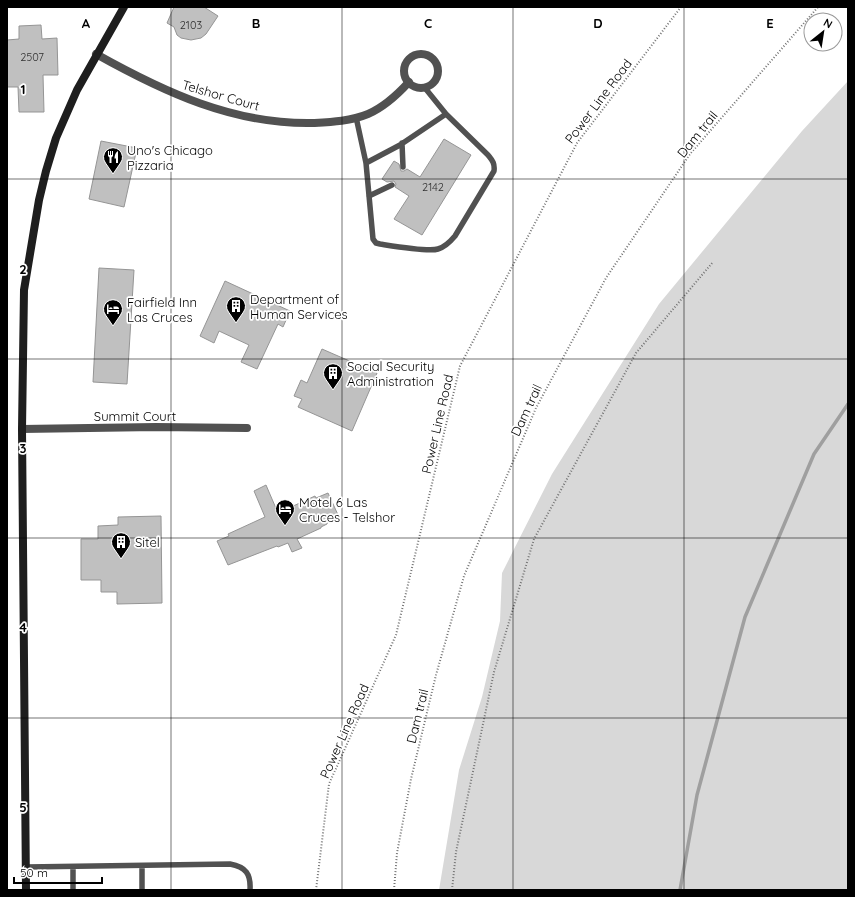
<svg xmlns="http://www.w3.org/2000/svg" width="855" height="897" font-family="Quicksand,sans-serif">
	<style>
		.green { fill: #d8d8d8 }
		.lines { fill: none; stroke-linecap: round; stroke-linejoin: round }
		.stream { stroke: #9f9f9f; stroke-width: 3.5 }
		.building { fill: #c0c0c0; stroke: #959595 }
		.path { stroke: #737373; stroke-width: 2; stroke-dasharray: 1 2; stroke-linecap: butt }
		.service { stroke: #515151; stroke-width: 5.5 }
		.minor { stroke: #515151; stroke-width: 8 }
		.secondary { stroke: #1e1e1e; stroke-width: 8 }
		.grid { fill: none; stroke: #000; stroke-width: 1; stroke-opacity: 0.55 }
		.labels { text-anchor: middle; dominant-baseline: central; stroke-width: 3.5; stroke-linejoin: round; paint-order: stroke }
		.number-label { font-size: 11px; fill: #303030 }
		.street-label { font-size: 13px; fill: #000; stroke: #fff }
		.poi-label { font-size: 13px; fill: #000; stroke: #fff; text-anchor: start }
		.grid-label { font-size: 13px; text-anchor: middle; font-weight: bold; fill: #000; stroke: #fff; stroke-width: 3.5; stroke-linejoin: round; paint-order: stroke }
	</style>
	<rect width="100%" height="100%" fill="#fff"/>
	<path class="green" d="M848,81v647l-1,90 1,72h-409l20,-120 23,-73 18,-76 2,-48 50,-99 107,-170 143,-173z"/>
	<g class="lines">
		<path class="stream" d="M680,890l17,-95 48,-178 69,-163 34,-50"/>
	</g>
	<path class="building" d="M174,7h30l14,9 -12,18 -5,4 -10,2 -10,-2 -4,-3 -3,-8 -7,-4z
		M41,25l1,14 15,-1 1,37h-15l1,37h-25l-1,-25h-11v-47l12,-1v-13z
		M444,139l27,16 -49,80 -28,-16 15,-23 -14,-9 1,-3 -2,-3 -7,1 -5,-3 12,-18 5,3 2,7h3l3,-2 13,8z
		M101,141l36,7 -13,59 -35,-8z
		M99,268l35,2 -7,114 -34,-2z
		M225,281l65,30 -7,16 -5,-3 -21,45 -16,-7 8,-17 -30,-14 -5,12 -14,-7z
		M322,349l55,24 -25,58 -54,-24 4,-8 -8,-3 7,-16 6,3z
		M266,485l12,28 37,-17 1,2 12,-5 11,24 -12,6v1l-6,3v1l-24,11 5,9 -10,4 -4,-9 -10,4 -1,-1 -49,19 -11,-24 12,-5 -1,-2 37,-17 -11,-26z
		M161,516l1,87 -45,1v-12h-16v-12h-20v-41h17v-13l20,-1v-8z"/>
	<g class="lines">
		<path class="path" d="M316,890l13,-106 67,-149 64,-269 117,-223 104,-136
			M394,890l3,-37 14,-74 25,-104 28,-99 72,-168 70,-130 84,-124 128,-147
			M452,890l4,-38 38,-180 40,-133 102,-186 77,-91"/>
		<path class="service" d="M356,117l10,46 7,76 3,4 4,1c13,2 48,8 58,5 7,-2 12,-7 17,-13l39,-65c1,-8 -2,-11 -6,-16l-42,-41 -21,-26
			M402,143l1,24
			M366,163l34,-18 46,-31
			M369,196l23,-11
			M142,866v24
			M26,867l204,-3c16,3 21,10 20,26
			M73,890v-23"/>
		<path class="minor" d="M96,54c68,38 138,71 218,69 18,-1 37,-2 54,-9 14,-6 30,-20 41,-32
			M404 71a17 17 0 1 1 34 0a17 17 0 1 1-34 0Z
			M22,429l134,-2 91,1"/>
		<path class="secondary" d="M26,890l-4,-461 2,-139 15,-90 7,-29 10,-33 21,-48 47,-83"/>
	</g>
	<path class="grid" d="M171,7v883M342,7v883M513,7v883M684,7v883M7,179h841M7,359h841M7,538h841M7,718h841"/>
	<defs>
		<g id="restaurant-pin" transform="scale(1)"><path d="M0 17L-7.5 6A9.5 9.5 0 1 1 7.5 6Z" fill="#000" stroke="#fff"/><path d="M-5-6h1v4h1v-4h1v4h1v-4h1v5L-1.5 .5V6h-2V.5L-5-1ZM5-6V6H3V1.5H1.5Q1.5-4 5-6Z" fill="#fff"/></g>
		<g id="building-pin" transform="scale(1)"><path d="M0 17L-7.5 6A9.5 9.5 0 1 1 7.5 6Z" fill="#000" stroke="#fff"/><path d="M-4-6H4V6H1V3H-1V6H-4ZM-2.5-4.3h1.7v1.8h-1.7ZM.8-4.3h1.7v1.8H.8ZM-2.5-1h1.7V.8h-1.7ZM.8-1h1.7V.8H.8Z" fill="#fff"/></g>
		<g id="hotel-pin" transform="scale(1)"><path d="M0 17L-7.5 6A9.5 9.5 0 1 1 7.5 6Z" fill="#000" stroke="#fff"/><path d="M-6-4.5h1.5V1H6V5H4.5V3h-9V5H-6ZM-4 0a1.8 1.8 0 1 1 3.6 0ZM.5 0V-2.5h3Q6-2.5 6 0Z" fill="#fff"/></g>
	</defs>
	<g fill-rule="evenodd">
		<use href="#restaurant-pin" x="113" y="157"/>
		<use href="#building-pin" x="236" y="306"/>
		<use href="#hotel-pin" x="113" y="309"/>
		<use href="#building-pin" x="333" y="373"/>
		<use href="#hotel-pin" x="285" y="509"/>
		<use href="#building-pin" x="121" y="542"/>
	</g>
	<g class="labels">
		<g class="number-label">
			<text x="191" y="25">2103</text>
			<text x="32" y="57">2507</text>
			<text x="433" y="187">2142</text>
		</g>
		<g class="street-label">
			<text transform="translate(221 95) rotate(16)">Telshor Court</text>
			<text transform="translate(598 101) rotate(-53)">Power Line Road</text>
			<text transform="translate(697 134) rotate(-51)">Dam trail</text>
			<text transform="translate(526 410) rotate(-65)">Dam trail</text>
			<text x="135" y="416">Summit Court</text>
			<text transform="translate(437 424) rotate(-77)">Power Line Road</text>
			<text transform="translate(417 716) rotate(-76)">Dam trail</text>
			<text transform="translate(344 731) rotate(-66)">Power Line Road</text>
		</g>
		<g class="poi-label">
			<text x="127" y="150">Uno's Chicago<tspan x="127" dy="15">Pizzaria</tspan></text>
			<text x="250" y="299">Department of<tspan x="250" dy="15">Human Services</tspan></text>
			<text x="127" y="302">Fairfield Inn<tspan x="127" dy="15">Las Cruces</tspan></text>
			<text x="347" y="366">Social Security<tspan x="347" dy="15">Administration</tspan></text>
			<text x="299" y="502">Motel 6 Las<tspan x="299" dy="15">Cruces - Telshor</tspan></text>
			<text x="135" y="542">Sitel</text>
		</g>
	</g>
	<g class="grid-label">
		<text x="86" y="28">A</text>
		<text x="256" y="28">B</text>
		<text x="428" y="28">C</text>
		<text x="598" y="28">D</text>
		<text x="770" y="28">E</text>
		<text x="23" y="94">1</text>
		<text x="23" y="274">2</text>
		<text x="23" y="453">3</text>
		<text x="23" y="632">4</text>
		<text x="23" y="812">5</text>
	</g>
	<rect width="855" height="897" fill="none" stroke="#000000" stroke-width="16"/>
	<g transform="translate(823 32) rotate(30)"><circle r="19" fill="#ffffff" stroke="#999999"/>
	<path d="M0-3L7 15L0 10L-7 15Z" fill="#000000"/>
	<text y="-6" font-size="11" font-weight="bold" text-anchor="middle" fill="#000000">N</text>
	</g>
	<path d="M14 877v6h88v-6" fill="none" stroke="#000000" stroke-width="2"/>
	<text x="20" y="877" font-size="12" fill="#000000" stroke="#ffffff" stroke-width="3" paint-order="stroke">50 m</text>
</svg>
